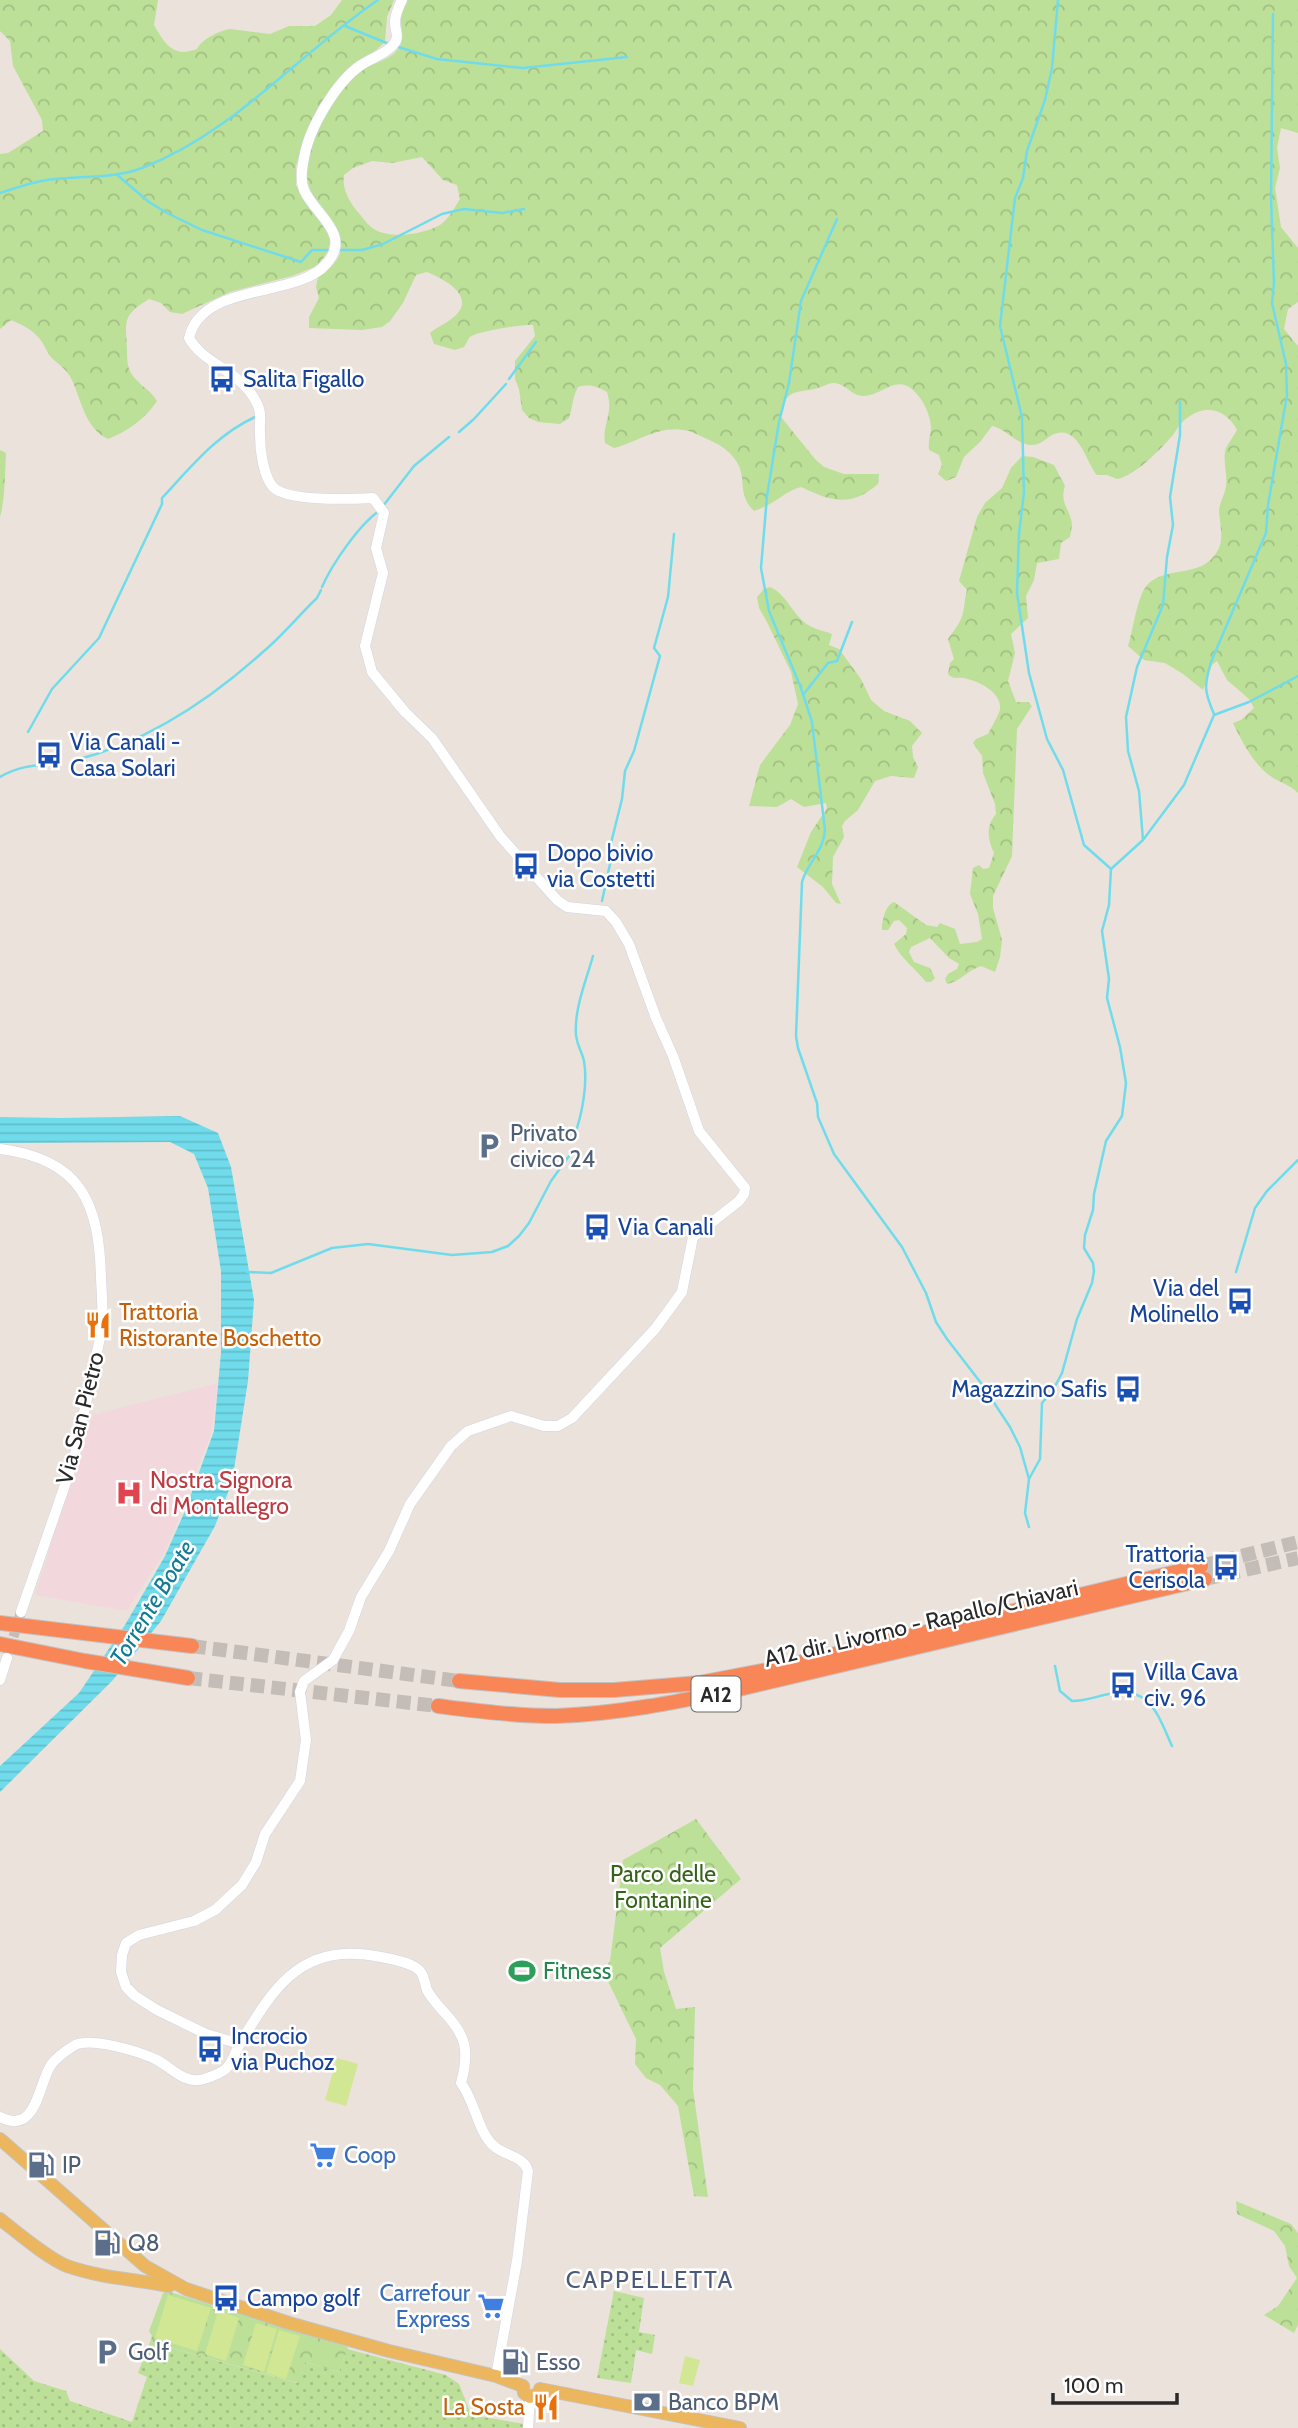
<svg xmlns="http://www.w3.org/2000/svg" width="1298" height="2428" font-family="Cabin,sans-serif">
	<style>
		.medical { fill: #f2d8dd }
		.grass { fill: url(#grass-dots) }
		.forest { fill: url(#forest-crowns); fill-rule: evenodd }
		.pitch { fill: #d1e794 }
		.water { fill: url(#water-rules) }
		.lines { fill: none; stroke-linecap: round; stroke-linejoin: round }
		.stream { stroke: #70dceb; stroke-width: 2.5 }
		.tertiary-tunnel { stroke: #c4bdb7; stroke-width: 10; stroke-dasharray: 10 5; stroke-linecap: butt }
		.motorway-tunnel { stroke: #c4bdb7; stroke-width: 14; stroke-dasharray: 14 7; stroke-linecap: butt }
		.tertiary-casing { stroke: #d0d6e2; stroke-width: 11 }
		.primary-casing { stroke: #c3c3c3; stroke-width: 14 }
		.motorway-casing { stroke: #c3c3c3; stroke-width: 16 }
		.tertiary { stroke: #fff; stroke-width: 10 }
		.primary { stroke: #ecb65f; stroke-width: 12 }
		.motorway { stroke: #f98657; stroke-width: 14 }
		.labels { text-anchor: middle; dominant-baseline: central; stroke-width: 5; stroke-linejoin: round; paint-order: stroke }
		.shield { fill: #fff; stroke: #696969; stroke-width: 2 }
		.shield-label { font-size: 21px; font-weight: bold; fill: #292929 }
		.transit-label { font-size: 23px; fill: #164399; stroke: #fff; text-anchor: start }
		.service-label { font-size: 23px; fill: #4e5e75; stroke: #fff; text-anchor: start }
		.food-label { font-size: 23px; fill: #c56008; stroke: #fff; text-anchor: start }
		.street-label { font-size: 23px; fill: #292929; stroke: #fff }
		.health-label { font-size: 23px; fill: #be3a42; stroke: #fff; text-anchor: start }
		.park-label { font-size: 23px; fill: #35631c; stroke: #fff }
		.leisure-label { font-size: 23px; fill: #27864d; stroke: #fff; text-anchor: start }
		.shop-label { font-size: 23px; fill: #366cbe; stroke: #fff; text-anchor: start }
		.water-label { font-size: 24px; font-style: italic; fill: #117b95; stroke: #fff }
		.neighbourhood-label { font-size: 24px; letter-spacing: 2px; fill: #4b5a78; stroke: #fff }
	</style>
	<defs>
		<pattern id="grass-dots" width="8" height="8" patternUnits="userSpaceOnUse" patternTransform="scale(1.75)"><rect width="8" height="8" fill="#bce098"/><path d="M2 2h.1M6 6h.1" fill="none" stroke="#a2c083" stroke-width="1.8" stroke-linecap="round"/></pattern>
		<pattern id="forest-crowns" width="20" height="18" patternUnits="userSpaceOnUse" patternTransform="scale(1.75)"><rect width="20" height="18" fill="#bce098"/><path d="M2 6a3 3 0 1 1 6 0M12 15a3 3 0 1 1 6 0" fill="none" stroke="#a2c083"/></pattern>
		<pattern id="water-rules" width="6" height="5" patternUnits="userSpaceOnUse" patternTransform="scale(1.75)"><rect width="6" height="5" fill="#70dceb"/><path d="M0 2.5h6" fill="none" stroke="#61bdca"/></pattern>
	</defs>
	<rect width="100%" height="100%" fill="#ebe2db"/>
	<path class="medical" d="M218,1383l-6,48 -45,117 -40,63 -92,-16 57,-180z"/>
	<path class="grass" d="M614,2291l30,7 -5,34 16,3 -3,19 -16,-4 -5,33 -34,-5z
		M150,2342l147,41 8,-21 34,10 8,-23 99,26 13,9 12,31 53,9 -1,4h-523v-79l34,32 32,10 4,10 62,21 15,-45 -9,-4z"/>
	<path class="forest" d="M0,0h158l-4,25c11,19 19,33 43,24 5,-10 22,-18 33,-20l40,5 19,-8h26l16,-11 11,-15h52l-7,17 -2,25 -10,9 -22,13 -33,41 -14,30 -10,31v19l8,15 20,25 7,15 -4,13 -10,13 -25,10 -62,16 -48,22 -12,-2 -9,-9 -12,-4c-28,17 -23,23 -22,51 0,8 0,16 4,23 6,11 19,16 26,28 -12,18 -29,30 -49,38 -23,-11 -26,-37 -36,-59 -5,-10 -10,-13 -18,-20 -6,-5 -8,-12 -12,-18 -7,-11 -19,-17 -31,-22l-11,9v-175l8,-1 35,-22 -1,-11 -29,-54 -3,-25 -10,-10z
		M407,0h891v133l-17,-5 -4,20 3,20 -5,20 6,39 17,21v54l-10,7 -4,20 14,17v447c-9,-9 -20,-11 -29,-18 -16,-12 -28,-35 -36,-52l8,-3 13,-12 -5,-9 -22,-19 -10,-19 -5,4 -9,25 -20,-16 -18,-11 -21,-3 -16,-14c5,-15 9,-51 20,-62 20,-19 55,-5 70,-34 6,-10 2,-27 1,-38 0,-9 6,-17 7,-26 2,-12 -4,-26 0,-38 3,-6 8,-12 11,-18 -10,-20 -31,-27 -50,-12 -6,4 -10,11 -14,17 -12,14 -38,41 -56,44l-10,-4h-10c-11,-12 -18,-51 -43,-41 -8,4 -14,12 -24,11 -15,-2 -24,-16 -38,-19l-12,16 -16,15 -8,20 -10,4 -8,-7 4,-9 -3,-10 -10,-5c-1,-9 1,-13 2,-21 0,-14 -8,-30 -18,-39 -18,-16 -31,6 -50,6 -10,0 -15,-9 -24,-12 -9,-3 -13,2 -21,4 -21,6 -34,-1 -37,29l34,42 9,8 20,7h35l-1,10c-28,24 -47,17 -77,3 -16,4 -27,18 -47,24 -16,-16 -8,-27 -15,-45 -7,-14 -18,-21 -32,-27 -5,-2 -10,-5 -15,-7 -29,-10 -52,9 -78,16l-9,-5c-3,-20 9,-29 2,-51 -11,-6 -17,-8 -29,-5 -6,11 -5,20 -9,31l-9,6 -22,-2 -9,-4 -7,-8 -3,-21 -4,-10v-18l20,-25 -2,-11c-9,-1 -56,6 -63,12 -2,2 -4,7 -6,10l-9,3 -21,-6 -4,-11c8,-7 20,-11 27,-19 18,-20 -16,-36 -30,-42l-11,3 -13,28 -13,18 -8,6 -20,3 -53,-2v-11l10,-19 -3,-11 2,-10c61,-40 -18,-65 -11,-109 6,-36 24,-79 57,-99 11,-7 29,-10 35,-22 6,-10 1,-21 2,-32 1,-5 4,-10 6,-15zM422,157l21,23 14,5 3,14c-5,8 -12,21 -20,26 -18,10 -53,15 -69,2 -6,-5 -10,-12 -15,-17 -8,-11 -14,-22 -12,-35l9,-7 19,-7 20,2z
		M0,450l6,3c-1,19 -1,47 -6,64z
		M1022,456l11,1 21,8 11,21c-5,15 2,20 6,33 2,6 0,12 -1,18l-9,6 -2,16 -22,4 -3,17 -8,16 2,22 -17,16 4,19 -7,28 8,21h12l4,4 -15,23 -5,127 -19,40v12l9,32 -2,17 -5,15 -14,-6c-13,4 -23,17 -34,18l-2,-5 3,-5 9,-5 2,-5 -10,-6 -19,-20 -19,9 -2,5 5,10 16,6 5,10 -4,4h-5c-11,-14 -24,-22 -32,-38l12,-10 1,-6 -8,-8 -5,1 -6,9h-6c0,-9 3,-25 12,-28l32,23 11,2 3,-4 15,6 5,15 17,-2 5,-3 -4,-25 -8,-20 3,-26 6,-3 4,4 6,-1 5,-15c-6,-13 -9,-26 2,-39l-1,-10 -12,-31 -1,-17 -9,-13 3,-4 12,-5c2,-4 12,-21 12,-25 2,-17 -22,-28 -36,-31 -8,-1 -10,2 -16,-4l2,-11 4,-4 -6,-20c4,-6 10,-13 13,-20 4,-9 3,-19 6,-29l-8,-9 18,-64 8,-14 17,-15 9,-20z
		M770,587c18,8 23,30 40,39 7,4 15,5 22,8l-3,11 10,4 22,30 10,21 13,11 26,10 12,12 -10,13 1,11 5,10 -4,11 -23,-2 -16,5 -17,29 -13,11 -3,5 2,11 -11,20 -1,27 9,20 -5,-1 -13,-16 -26,-20 14,-35 16,-24 -1,-5 -22,4 -13,-8 -14,8 -28,-1 11,-41 30,-40 8,-21 -7,-32 -24,-50 -8,-14 -2,-11 7,-8z
		M696,1819l45,60 -81,69 4,24 12,37 19,-2 -2,82 15,108 -14,-1 -16,-90 -18,-21 -14,-7 -11,-14 1,-25 -33,-68 7,-10 13,-101z
		M1236,2201l55,23 7,9v92l-4,8 -30,-18 14,-9 19,-28 -8,-12 -4,-20 -11,-15 -37,-17z
		M167,2291l181,56 -9,25 -34,-10 -7,21 -148,-41 2,-6 -3,-5 14,-38z"/>
	<path class="pitch" d="M337,2058l21,6 -12,42 -21,-6z
		M168,2295l43,13 -14,43 -42,-13z
		M218,2311l21,7 -13,43 -21,-7z
		M256,2323l21,6 -13,43 -21,-7z
		M279,2330l21,6 -14,43 -20,-6z
		M685,2356l15,4 -7,26 -14,-3z"/>
	<path class="water" d="M180,1116l38,17 13,34 23,133 -6,81 -16,101 -17,44 -54,95 -49,60 -112,111v-26l79,-73 46,-68 40,-69 20,-45 29,-80 7,-79v-81l-13,-83 -14,-34 -24,-12 -170,1v-26l59,1z"/>
	<g class="lines">
		<path class="stream" d="M1058,0l-6,68 -7,32 -18,51 -4,27 -8,20 -15,128 22,91 2,75 -5,42 -2,59 12,80 18,66 16,31 21,75 26,23
			M345,26l44,18
			M395,46l42,13 86,9 104,-11
			M116,174l33,28 18,11 35,17 99,32 11,-12h18
			M0,193c13,-4 27,-9 41,-12 33,-6 69,-1 101,-13 93,-36 155,-113 236,-168
			M837,219l-36,82 -12,82 -10,39 -12,74 -6,72 8,43 32,77 11,34 13,108c-1,21 -18,33 -23,52l-6,154 2,12 19,55 1,14 16,37 68,93 24,46 10,29 11,17 34,44 29,44 10,20 9,32
			M337,250h25l21,-6 59,-30 22,-5 38,4 22,-4
			M509,379l27,-37
			M459,432l15,-13 32,-35
			M383,506l31,-40 35,-29
			M322,587c10,-23 37,-62 57,-76
			M803,695l25,-32 9,-2 15,-39
			M1214,714c-10,-23 -10,-28 -3,-52l55,-129 2,-28 19,-110 -1,-31 -14,-61 2,-20 -3,-85 2,-184
			M28,732l24,-43 47,-51 63,-134v-6c29,-31 54,-63 93,-81
			M76,760c71,-18 134,-60 188,-109 19,-16 35,-36 53,-53l4,-8
			M0,777c18,-11 37,-12 57,-14
			M1143,840l-4,-49 -11,-40 -2,-34 11,-50 26,-62 4,-48 6,-32 -3,-28 10,-62v-33
			M602,901l8,-37 2,-25 10,-40 3,-28 9,-20 26,-95 -6,-8 14,-51 6,-63
			M574,1137c8,-22 14,-53 10,-76 -2,-9 -7,-16 -8,-26 -2,-26 10,-54 17,-79
			M247,1272l24,1 61,-25 36,-4 84,11 40,-3 16,-6 11,-10 10,-13 22,-42 18,-25
			M1236,1272l19,-64 12,-17 31,-31
			M1029,1527l-4,-14 4,-34 11,-20 2,-56 11,-13 9,-17 15,-54 15,-36 2,-12 -1,-8 -9,-15 1,-13 8,-25 1,-16 12,-53 16,-25 4,-33 -6,-36 -13,-49 2,-19 -7,-48 7,-26 2,-36 32,-29 41,-55 30,-70 35,-13 49,-26
			M1055,1666l5,25 12,10c12,0 20,-3 32,-6 45,-11 52,15 68,51"/>
		<path class="tertiary-tunnel" d="M9,1651l12,-39"/>
		<path class="motorway-tunnel" d="M1201,1566l97,-24
			M1205,1579l93,-21
			M192,1646l267,35
			M188,1678l250,28"/>
		<g class="tertiary-casing">
			<path id="tertiary" d="M0,1149c82,10 99,55 101,129 1,21 3,40 -1,60l-26,121 -53,153
				M0,1680l7,-22
				M240,2044l-34,-10 -49,-24 -22,-14 -9,-9 -5,-15 1,-17 4,-12 13,-8 55,-14 21,-11 27,-25 14,-23 9,-28 35,-53 6,-41 -6,-48 4,-11 29,-21 16,-29 12,-34 28,-46 21,-47 41,-58 17,-15 43,-15 33,10h14l14,-8 83,-89 27,-37 11,-55 46,-36 5,-7 1,-6 -46,-57 -26,-75 -17,-38 -27,-74 -13,-22 -10,-11 -39,-4 -10,-7 -57,-64 -68,-98 -27,-26 -33,-40 -7,-26 18,-73 -7,-25 8,-35 -11,-15c-21,1 -86,4 -100,-11 -10,-12 -13,-37 -13,-52 -1,-20 4,-22 -8,-40 -16,-25 -49,-32 -63,-57 13,-57 109,-39 138,-75 25,-29 -12,-48 -23,-73 -4,-10 -2,-21 0,-32 5,-30 32,-76 57,-93 10,-7 25,-11 32,-20 8,-8 1,-15 2,-25 1,-6 4,-14 7,-20
				M0,2117c37,19 38,-33 51,-52 5,-8 16,-15 24,-20 17,-8 66,7 82,15 15,8 28,25 47,19 31,-10 24,-15 38,-39 29,-47 54,-90 116,-86 15,1 45,6 57,13 9,5 9,14 12,23 4,8 10,14 16,21 23,24 27,39 18,72 14,18 17,50 33,63 11,10 30,10 34,25l-11,90 -21,115
				M528,2428l2,-31"/>
		</g>
		<g class="primary-casing">
			<path id="primary" d="M0,2139l145,127 41,23 103,34 100,28 107,25 27,10
				M0,2219c18,14 47,39 67,47 34,12 67,13 102,20
				M523,2386l1,7 6,4 8,-3 2,-5
				M540,2389l200,39"/>
		</g>
		<g class="motorway-casing">
			<path id="motorway" d="M0,1623l192,23
				M0,1644l85,17 103,17
				M459,1681l101,9h54l85,-7 74,-14 428,-103
				M438,1706c40,5 78,10 118,10 61,-2 120,-14 179,-26l470,-111"/>
		</g>
		<use href="#tertiary" class="tertiary"/>
		<use href="#primary" class="primary"/>
		<use href="#motorway" class="motorway"/>
	</g>
	<defs>
		<g id="bus-bare" transform="scale(2.1)"><path d="M-5-6H5V4H4V6H2V4H-2V6H-4V4H-5ZM-3.5-4V0h7V-4ZM-3.5 1.2v1.5H-2V1.2ZM2 1.2v1.5H3.5V1.2Z" fill="#1a4fb4" stroke="#fff" stroke-width="2.5" paint-order="stroke"/></g>
		<g id="parking-bare" transform="scale(2.1)"><path d="M-3.5-5.5H1a3.5 3.5 0 0 1 0 7H-1V5.5H-3.5ZM-1-3.4V-.6H.8a1.4 1.4 0 0 0 0-2.8Z" fill="#5c6f8a" stroke="#fff" stroke-width="2.5" paint-order="stroke"/></g>
		<g id="restaurant-bare" transform="scale(2.1)"><path d="M-5-6h1v4h1v-4h1v4h1v-4h1v5L-1.5 .5V6h-2V.5L-5-1ZM5-6V6H3V1.5H1.5Q1.5-4 5-6Z" fill="#e8710a" stroke="#fff" stroke-width="2.5" paint-order="stroke"/></g>
		<g id="hospital-bare" transform="scale(2.1)"><path d="M-5-5h3v3.5h4V-5h3V5h-3V1.5h-4V5h-3Z" fill="#e0444e" stroke="#fff" stroke-width="2.5" paint-order="stroke"/></g>
		<g id="stadium-bare" transform="scale(2.1)"><path d="M0-5a6.5 5 0 1 0 0 10a6.5 5 0 1 0 0-10ZM-3.5-1.8h7v3.6h-7Z" fill="#2e9e5b" stroke="#fff" stroke-width="2.5" paint-order="stroke"/></g>
		<g id="supermarket-bare" transform="scale(2.1)"><path d="M-6-5.5h2.5l.6 2H6L4.5 2H-2.5L-4.4-4H-6ZM-1.5 3.2a1.3 1.3 0 1 0 .1 0ZM3 3.2a1.3 1.3 0 1 0 .1 0Z" fill="#3f7fe0" stroke="#fff" stroke-width="2.5" paint-order="stroke"/></g>
		<g id="fuel-bare" transform="scale(2.1)"><path d="M-5.5-6h7V0h2V4h1.3V-2.5L3-4.5l.8-.8L6-3V5H2.5V1h-1V6h-7ZM-4.2-4.7v3.2H.2V-4.7Z" fill="#5c6f8a" stroke="#fff" stroke-width="2.5" paint-order="stroke"/></g>
		<g id="bank-bare" transform="scale(2.1)"><path d="M-6-4H6V4H-6ZM0-2.3a2.3 2.3 0 1 0 0 4.6a2.3 2.3 0 1 0 0-4.6Z" fill="#5c6f8a" stroke="#fff" stroke-width="2.5" paint-order="stroke"/></g>
	</defs>
	<g fill-rule="evenodd">
		<use href="#bus-bare" x="222" y="379"/>
		<use href="#bus-bare" x="49" y="755"/>
		<use href="#bus-bare" x="526" y="866"/>
		<use href="#parking-bare" x="489" y="1146"/>
		<use href="#bus-bare" x="597" y="1227"/>
		<use href="#bus-bare" x="1240" y="1301"/>
		<use href="#restaurant-bare" x="98" y="1325"/>
		<use href="#bus-bare" x="1128" y="1389"/>
		<use href="#hospital-bare" x="129" y="1493"/>
		<use href="#bus-bare" x="1226" y="1567"/>
		<use href="#bus-bare" x="1123" y="1685"/>
		<use href="#stadium-bare" x="522" y="1971"/>
		<use href="#bus-bare" x="210" y="2049"/>
		<use href="#supermarket-bare" x="323" y="2155"/>
		<use href="#fuel-bare" x="41" y="2165"/>
		<use href="#fuel-bare" x="107" y="2243"/>
		<use href="#bus-bare" x="226" y="2298"/>
		<use href="#supermarket-bare" x="491" y="2306"/>
		<use href="#parking-bare" x="107" y="2352"/>
		<use href="#fuel-bare" x="515" y="2362"/>
		<use href="#bank-bare" x="647" y="2402"/>
		<use href="#restaurant-bare" x="546" y="2407"/>
	</g>
	<g class="labels">
		<rect class="shield" x="691.5" y="1676.5" width="49" height="35" rx="5"/>
		<g class="shield-label">
			<text x="716" y="1694">A12</text>
		</g>
		<g class="transit-label">
			<text x="243" y="379">Salita Figallo</text>
			<text x="70" y="742">Via Canali -<tspan x="70" dy="26">Casa Solari</tspan></text>
			<text x="547" y="853">Dopo bivio<tspan x="547" dy="26">via Costetti</tspan></text>
			<text x="618" y="1227">Via Canali</text>
			<text x="1219" y="1288" text-anchor="end">Via del<tspan x="1219" dy="26">Molinello</tspan></text>
			<text x="1107" y="1389" text-anchor="end">Magazzino Safis</text>
			<text x="1205" y="1554" text-anchor="end">Trattoria<tspan x="1205" dy="26">Cerisola</tspan></text>
			<text x="1144" y="1672">Villa Cava<tspan x="1144" dy="26">civ. 96</tspan></text>
			<text x="231" y="2036">Incrocio<tspan x="231" dy="26">via Puchoz</tspan></text>
			<text x="247" y="2298">Campo golf</text>
		</g>
		<g class="service-label">
			<text x="510" y="1133">Privato<tspan x="510" dy="26">civico 24</tspan></text>
			<text x="62" y="2165">IP</text>
			<text x="128" y="2243">Q8</text>
			<text x="128" y="2352">Golf</text>
			<text x="536" y="2362">Esso</text>
			<text x="668" y="2402">Banco BPM</text>
		</g>
		<g class="food-label">
			<text x="119" y="1312">Trattoria<tspan x="119" dy="26">Ristorante Boschetto</tspan></text>
			<text x="525" y="2407" text-anchor="end">La Sosta</text>
		</g>
		<g class="street-label">
			<text transform="translate(80 1418) rotate(-76)">Via San Pietro</text>
			<text transform="translate(921 1623) rotate(-13)">A12 dir. Livorno - Rapallo/Chiavari</text>
		</g>
		<g class="health-label">
			<text x="150" y="1480">Nostra Signora<tspan x="150" dy="26">di Montallegro</tspan></text>
		</g>
		<g class="park-label">
			<text x="663" y="1874">Parco delle<tspan x="663" dy="26">Fontanine</tspan></text>
		</g>
		<g class="leisure-label">
			<text x="543" y="1971">Fitness</text>
		</g>
		<g class="shop-label">
			<text x="344" y="2155">Coop</text>
			<text x="470" y="2293" text-anchor="end">Carrefour<tspan x="470" dy="26">Express</tspan></text>
		</g>
		<g class="water-label">
			<text transform="translate(152 1603) rotate(-59)">Torrente Boate</text>
		</g>
		<g class="neighbourhood-label">
			<text x="650" y="2279">CAPPELLETTA</text>
		</g>
	</g>
	<path d="M1053 2393v10h124v-10" fill="none" stroke="#292929" stroke-width="3.5"/>
	<text x="1064" y="2393" font-size="21" fill="#292929" stroke="#ffffff" stroke-width="5" paint-order="stroke">100 m</text>
</svg>
